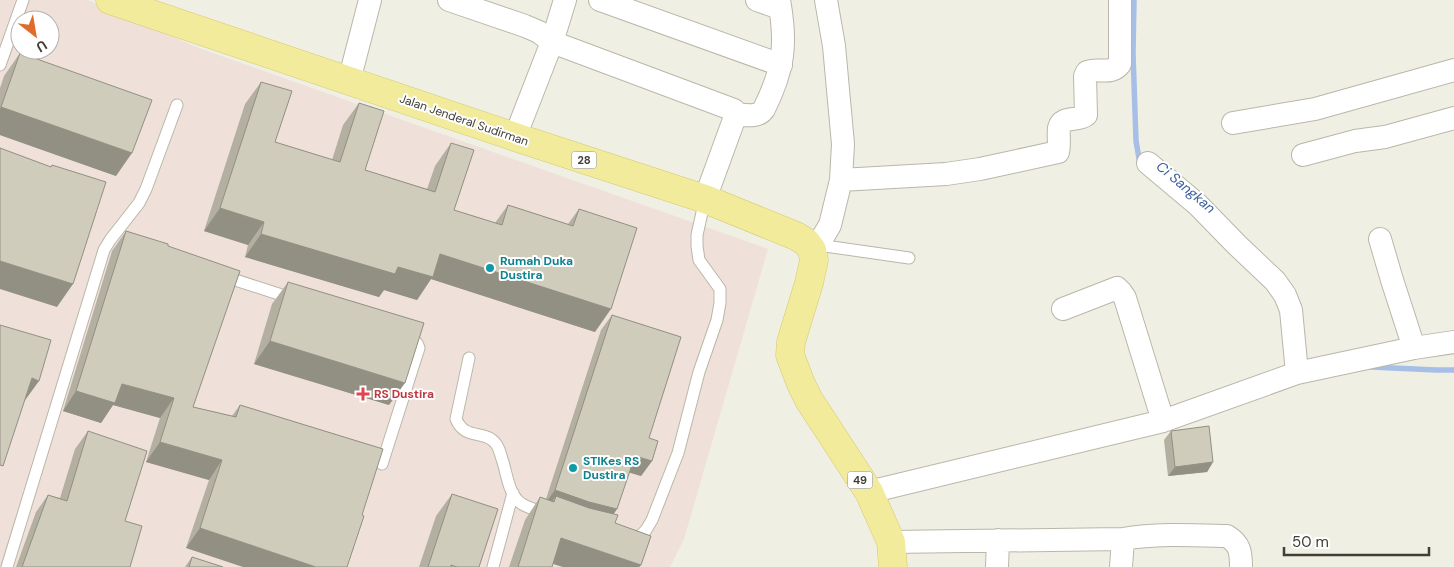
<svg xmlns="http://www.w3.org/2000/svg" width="1454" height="567" font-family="'DM Sans',sans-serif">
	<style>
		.medical { fill: #efe0d9; fill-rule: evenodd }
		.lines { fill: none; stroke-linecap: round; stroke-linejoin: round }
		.stream { stroke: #a7bfe6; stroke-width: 5.5 }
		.lane-casing { stroke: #bab7a8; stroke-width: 13 }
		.street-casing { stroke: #bab7a8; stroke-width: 24 }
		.primary-casing { stroke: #d4ca6e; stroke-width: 29 }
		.lane { stroke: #fff; stroke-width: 11 }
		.street { stroke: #fff; stroke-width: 22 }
		.primary { stroke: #f2eb9b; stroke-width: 28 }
		.wall { fill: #b3afa1 }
		.shaded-wall { fill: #928f83 }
		.building { fill: #d0ccbb; stroke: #928f83 }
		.culture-dot { fill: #0f9aa8; stroke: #fff; stroke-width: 2 }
		.health-dot { fill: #e0444e; stroke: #fff; stroke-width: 2 }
		.labels { text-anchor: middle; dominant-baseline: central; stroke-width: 4; stroke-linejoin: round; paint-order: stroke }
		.shield { fill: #fff; stroke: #7a7972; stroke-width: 1 }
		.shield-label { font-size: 11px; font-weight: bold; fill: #413f35 }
		.street-label { font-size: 12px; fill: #413f35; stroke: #fff }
		.culture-label { font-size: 12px; font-weight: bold; fill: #0d838f; stroke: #fff; text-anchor: start }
		.health-label { font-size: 12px; font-weight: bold; fill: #be3a42; stroke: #fff; text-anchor: start }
		.water-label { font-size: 14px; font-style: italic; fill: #3c619f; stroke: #fff }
	</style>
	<rect width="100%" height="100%" fill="#f0efe4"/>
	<path class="medical" d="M0,0h88l108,47 572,202 -84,290 -14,28h-670zM20,20h30v30h-30z"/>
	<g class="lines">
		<path class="stream" d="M1134,0l-1,53 3,88 4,23
			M1371,367l65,3h18"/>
		<g class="lane-casing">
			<path id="lane" d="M0,65l23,-65
				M818,245l91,13
				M223,276l71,23
				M469,358l-13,61c9,22 29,10 40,25 4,5 5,13 7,18 4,13 6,34 19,42 7,4 17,7 25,10
				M382,464l37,-116c-2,-7 -6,-9 -13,-12
				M629,537l3,1 9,-3 5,-5 6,-10 26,-67 21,-81 18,-52 3,-17v-14l-21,-29 -2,-14v-11l8,-36
				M7,567l97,-317 6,-10 29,-37 7,-14 31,-84
				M493,567l20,-74"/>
		</g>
		<g class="street-casing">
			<path id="street" d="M449,0l76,26 14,6 13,10 182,68 2,4c10,1 22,4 28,-5 20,-40 23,-65 15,-109
				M600,0l181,65
				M757,0l23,8
				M349,81l21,-81
				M1233,123l82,-14 139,-39
				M515,137l37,-95 13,-42
				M1303,155l52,-14 30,-4 69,-19
				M1148,163l50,42 39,40 38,36 10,14 6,15 6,63
				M841,180l105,-6 34,-5 78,-17c2,-8 0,-16 1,-24 3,-13 19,-6 27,-13l-1,-39 2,-4c11,-5 24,4 33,-8v-64
				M705,199l31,-85
				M1380,239l12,41 22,68
				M812,250l6,-5 12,-20 11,-45 2,-36 -9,-98 -8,-46
				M1063,309l54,-21 4,4 4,6 38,123
				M869,492l294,-71 134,-48 117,-25 40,-6
				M1123,539c34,-6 69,-4 104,-3 13,8 14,16 14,31
				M891,542l232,-3 -2,28
				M997,567l1,-27"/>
		</g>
		<g class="primary-casing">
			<path id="primary" d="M110,0l405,137 190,62 91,37 10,6 6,8 2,10 -5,23 -18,59 -1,13 11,29 8,16 60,92 22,50 2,25"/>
		</g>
		<use href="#lane" class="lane"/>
		<use href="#street" class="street"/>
		<use href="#primary" class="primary"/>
	</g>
	<path class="wall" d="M20,53l96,123 -116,-41v-47l4,-12z
		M261,82l14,60 57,18 11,-35 16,-22 6,67 62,19 8,-23 16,-23 3,67 41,13 13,-18 60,19 11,-15 16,123 -164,-53 -14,21 -33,-10 -5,7 -134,-40 3,-12 -44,-14 41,-127z
		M126,231l42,15 25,161 39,9 8,-11 143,44 -197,99 23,-68 -63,-18 14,-44 -47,-13 -12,18 -38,-12 49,-160z
		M288,282l101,123 -135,-41 18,-60z
		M612,315l37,123 3,23 -11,15 -12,-4 -12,37 -4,5 2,9 26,42 -2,2h-76l-10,-3 -1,3h-43l16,-47 15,-23 6,2 55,-169z
		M88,431l37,90 5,46h-114l20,-55 12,-17 12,3 15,-49z
		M1171,431l42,31 -6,10 -39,4 -4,-36z
		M452,494l27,73h-60l17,-51z
		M192,557l31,10h-38z"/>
	<path class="shaded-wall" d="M1,107l131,46 -16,23 -116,-41v-27z
		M220,208l44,14 -16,23 -44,-14z
		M261,234l137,33 42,-13 171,55 -16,23 -164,-53 -14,21 -33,-10 -5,7 -134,-40z
		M0,261l73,23 -16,23 -57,-18z
		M270,341l135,42 -16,22 -135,-41z
		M32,378l7,3 -16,22z
		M122,384l52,14 -14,20 -47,-13 -12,18 -38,-12 13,-20z
		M160,442l62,18 -13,20 -63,-18z
		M635,456l17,5 -11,15 -17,-5z
		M1213,462l-6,10 -39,4 7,-9z
		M555,490l62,19 -10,15 -51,-28 -7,10 -5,-1z
		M200,528l116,39h-73l-57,-19z
		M561,538l80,27 -2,2h-76l-18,-6z"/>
	<path class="building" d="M20,53l132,47 -20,53 -131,-46z
		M261,82l31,9 -17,51 65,20 19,-59 25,8 -19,59 70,22 16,-49 23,7 -20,60 48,15 6,-20 65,21 6,-17 58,19 -26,81 -171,-55 -7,23 -35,-10 -3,7 -134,-40 3,-12 -44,-14z
		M0,148l51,19 1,-2 54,17 -33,102 -73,-23z
		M126,231l42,13v2l72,25 -47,136 43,10 4,-12 143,44 -21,66 2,1 -17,51h-31l-116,-39 22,-68 -62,-18 14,-44 -52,-14 -7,19 -39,-12z
		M288,282l136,41 -19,60 -135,-42z
		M612,315l69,22 -32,101 9,3 -6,20 -17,-5 -18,53 -28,-7 -34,-12z
		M0,325l51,15 -12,41 -7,-3 -29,88 -3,-1z
		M1209,426l4,36 -38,5 -4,-36z
		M88,431l59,20 -22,70 17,5 -12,41h-108l26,-72 19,6z
		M452,494l46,15 -19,58h-22l-6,-2v2h-23z
		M556,496l33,12 29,7 -3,8 36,13 -10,29 -80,-27 -9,29h-34l22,-70 14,5z
		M192,557l31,10h-34z"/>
	<g class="culture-dot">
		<circle cx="490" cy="268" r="5"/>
		<circle cx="573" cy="468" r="5"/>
	</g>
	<path class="health-dot" d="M360.5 386.5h5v5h5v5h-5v5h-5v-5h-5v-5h5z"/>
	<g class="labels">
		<g class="shield">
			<rect x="571.5" y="151.5" width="25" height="17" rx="4"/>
			<rect x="847.5" y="471.5" width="25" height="17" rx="4"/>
		</g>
		<g class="shield-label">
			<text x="584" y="160">28</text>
			<text x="860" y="480">49</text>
		</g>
		<g class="street-label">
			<text transform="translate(464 120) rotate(19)">Jalan Jenderal Sudirman</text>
		</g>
		<g class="culture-label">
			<text x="500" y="261">Rumah Duka<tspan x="500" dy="14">Dustira</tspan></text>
			<text x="583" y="461">STIKes RS<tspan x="583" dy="14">Dustira</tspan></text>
		</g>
		<g class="health-label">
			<text x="374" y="394">RS Dustira</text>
		</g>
		<g class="water-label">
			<text transform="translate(1186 187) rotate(40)">Ci Sangkan</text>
		</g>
	</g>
	<g transform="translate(35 35) rotate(149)"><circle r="24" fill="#ffffff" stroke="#b3b2ae"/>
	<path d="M0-4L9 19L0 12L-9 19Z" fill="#e06b2b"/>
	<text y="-8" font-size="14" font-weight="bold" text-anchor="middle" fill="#413f35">U</text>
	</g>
	<path d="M1284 547v8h145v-8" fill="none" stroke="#413f35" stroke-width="2.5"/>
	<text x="1292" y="547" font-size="15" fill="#413f35" stroke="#ffffff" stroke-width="4" paint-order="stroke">50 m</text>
</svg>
